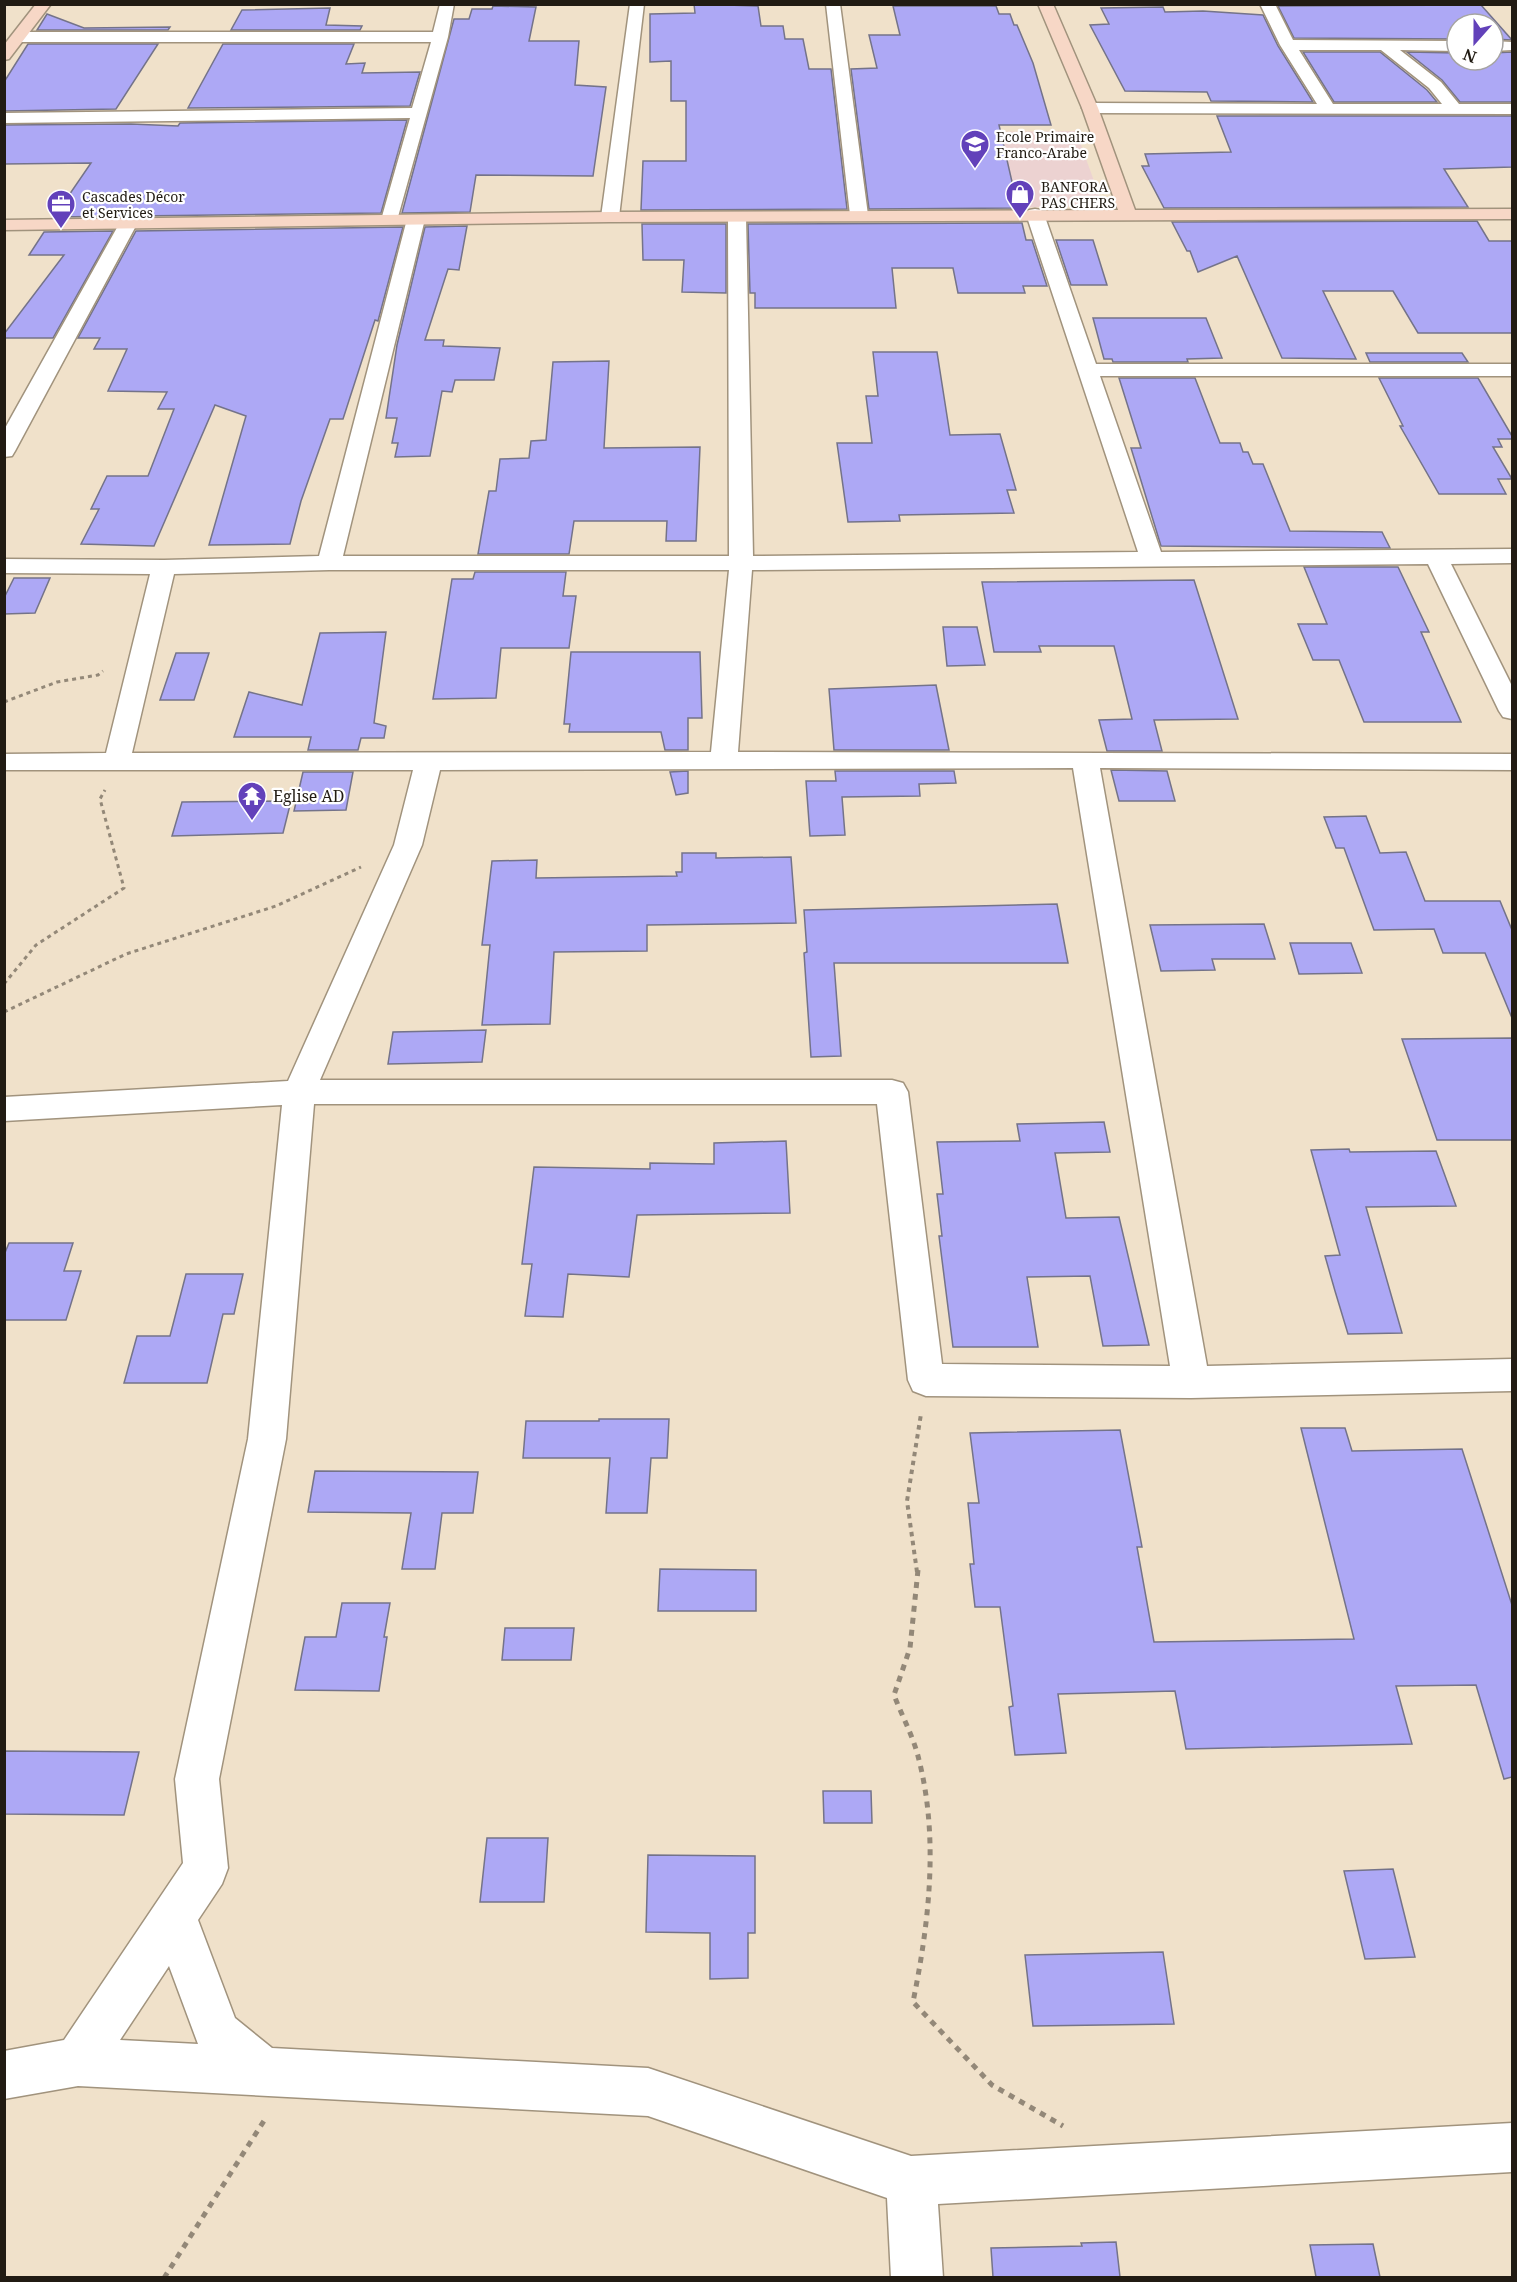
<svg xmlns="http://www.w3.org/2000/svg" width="1517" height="2282" font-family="'Noto Serif',serif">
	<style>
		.education { fill: #ecd2d1 }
		.building { fill: #ada8f5; stroke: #747389; stroke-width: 1.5 }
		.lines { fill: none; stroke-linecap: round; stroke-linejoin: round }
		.street-casing { stroke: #a1937d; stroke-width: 3 }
		.secondary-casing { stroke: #a1937d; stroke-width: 3 }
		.path-far2 { stroke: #938878; stroke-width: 3; stroke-dasharray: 4 4; stroke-linecap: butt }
		.path-far1 { stroke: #938878; stroke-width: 4; stroke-dasharray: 4.5 4.5; stroke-linecap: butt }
		.path { stroke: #938878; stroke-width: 5; stroke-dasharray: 6 6; stroke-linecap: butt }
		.street { fill: #fff; fill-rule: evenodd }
		.secondary { fill: #f7d7c6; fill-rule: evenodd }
		.labels { text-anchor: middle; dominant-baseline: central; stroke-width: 4.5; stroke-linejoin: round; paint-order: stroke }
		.far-poi-label { font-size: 14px; fill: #211b13; stroke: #fff; text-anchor: start }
		.poi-label { font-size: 16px; fill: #211b13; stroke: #fff; text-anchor: start }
	</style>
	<rect width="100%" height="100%" fill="#f0e1ca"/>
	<path class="education" d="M1076,131l27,75 -238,4 -11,-77z"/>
	<path class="building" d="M694,4l64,2 3,20h22l2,13h18l6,30h22l16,140 -206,1 2,-49h43v-60h-15v-40l-21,1v-48l45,-1z
		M1481,5l31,35 -19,-1v-15h-36v15l-163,-1 -16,-32z
		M493,6l43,1 -7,34h50l-4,44 31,2 -13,89 -117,-1 -6,37 -68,1 52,-194h15l3,-10h20z
		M893,6h103l3,8h11l4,11h3l16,38 18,62h-52l19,83 -149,1 -18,-140 26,-1 -8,-33h31z
		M1163,7l2,5 38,-1 60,4 15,31 35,56 -102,-1 -4,-9 -82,-1 -35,-66 19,-1 -8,-16z
		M330,8l-4,17 36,1 -2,4h-129l11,-20z
		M47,14l37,14 86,-1 -2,3h-131z
		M28,44h130l-42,65 -112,2v-29z
		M223,44h131l-8,20 19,-1 -3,10 58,-1 -10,34 -222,2z
		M1303,52h77l47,38 10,12h-103z
		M1407,52l50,1v7h36v-7l19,-1v50h-52l-18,-22z
		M1217,116h295v51l-68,2 24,38 -304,1 -22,-42h7l-4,-12 86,-2z
		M407,120l-26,93 -327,4 37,-54 -87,1v-39l127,-1 47,2 2,-3z
		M1477,221l12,20h23v92h-94l-25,-42h-70l33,68 -74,-1 -45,-102 -39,16 -8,-21h-3l-15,-29z
		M1022,223l4,17h6l15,46h-24l2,7h-67l-5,-25h-61l4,40h-141v-15h-5l-2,-69z
		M642,224h84v69l-44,-1 2,-32h-41z
		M467,226l-8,44 -11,-1 -23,71h19l-1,6 57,2 -6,32h-39l-3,12 -10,-1 -12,65 -35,1 3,-14h-6l5,-25h-11l11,-73 28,-118z
		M403,227l-25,94 -3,-1 -32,99h-13l-29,82 -11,43 -81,1 37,-129 -31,-11 -61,141 -73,-2 18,-35h-8l16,-33h41l26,-67h-16l9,-17 -59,-1 19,-42h-33l6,-11h-22l58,-107z
		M113,231l-60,107h-49v-4l60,-79h-35l15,-23z
		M1056,240h37l14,45h-36z
		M1093,318h113l16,40 -35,1 1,3h-75l-1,-3h-8z
		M873,352h64l13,83 50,-1 16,56h-9l7,23 -115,2 1,6 -52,1 -11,-79h35l-6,-47h12z
		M1366,353h96l6,9h-98z
		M609,361l-5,87 96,-1 -4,94h-30l1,-20h-93l-5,33h-91l11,-63h7l4,-32 29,-1 2,-17 15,-1 7,-78z
		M1119,378h76l25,65h20l3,9h5l5,12h10l27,67 92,1 8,16 -229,-2 -30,-98h10z
		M1379,378h99l34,58v3h-14l4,8h-9l19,32h-14l8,15h-67l-39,-68h3z
		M1304,567h94l31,65h-8l40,90h-97l-25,-62h-26l-15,-36h29z
		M475,572h91l-3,24h13l-7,52h-68l-5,50 -63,1 19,-120h21z
		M14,578h36l-15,35 -31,1v-16z
		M1194,580l44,139 -84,1 8,31h-55l-8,-31 33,-1 -18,-73h-75l2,6h-47l-12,-70z
		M943,627h34l8,38 -38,1z
		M386,632l-12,91 12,3 -2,12h-23l-3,12h-50l3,-13h-77l15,-45 53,13 18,-72z
		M571,652h129l2,66h-14v32h-23l-4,-18h-92l1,-8h-6z
		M176,653h33l-15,47h-34z
		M936,685l13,65h-115l-5,-61z
		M1111,770l56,1 8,30h-56z
		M688,771v22l-12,2 -6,-23z
		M835,771h119l2,12 -37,1 1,12 -78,1 3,38 -35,1 -4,-55h30z
		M303,772h50l-7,38 -52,1z
		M291,801l-8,32 -111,3 10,-34z
		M1366,816l14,37 26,-1 19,49h75l12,29v88l-27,-65h-42l-9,-24 -60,1 -30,-82h-8l-12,-31z
		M682,853h34v5l75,-1 5,66 -149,2v26l-93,1 -4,72 -68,1 8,-80h-8l10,-84 45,-1 -1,18 141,-2 -1,-4h6z
		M1057,904l11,59h-234l7,93 -30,1 -7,-104 3,-1 -3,-42z
		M1264,924l11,35h-63l3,11 -54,1 -11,-46z
		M1290,943h61l11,30 -63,1z
		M486,1030l-4,32 -94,2 5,-32z
		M1512,1038v102h-75l-35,-101z
		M1104,1122l6,30 -55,1 11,65 53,-1 30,128 -46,1 -13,-70 -63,1 11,70h-85l-14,-111h3l-5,-42h6l-6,-52 83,-1 -3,-17z
		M786,1141l4,72 -153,2 -8,62 -61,-3 -5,43 -38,-1 7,-52h-10l12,-97 116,2v-6l64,1v-21z
		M1349,1149l1,3 86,-1 20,55 -90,1 36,126 -54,1 -13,-43 -10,-35 15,-1 -29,-105z
		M9,1243h64l-9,28h17l-15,49h-62v-65z
		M186,1274h57l-9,40h-11l-16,69h-83l13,-47h33z
		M599,1419h70l-2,39h-16l-4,55h-41l4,-55h-87l3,-37h73z
		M1301,1428h44l7,23 110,-2 50,156v172l-8,2 -28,-94 -80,1 16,58 -226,5 -11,-58 -117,3 8,59 -51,2 -6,-48 4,-1 -13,-99h-25l-5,-43h4l-6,-61h11l-9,-70 150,-3 22,117h-5l17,95 200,-3z
		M315,1471l163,1 -5,41h-31l-7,56h-33l9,-56 -103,-1z
		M660,1569l96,1v41h-98z
		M342,1603h48l-6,34h3l-8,54 -84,-1 10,-53h31z
		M505,1628h69l-3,32h-69z
		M4,1751l135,1 -15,63 -120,-1z
		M823,1791h48l1,32h-48z
		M487,1838h61l-4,64h-64z
		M648,1855l107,1v77h-7v45l-38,1v-46l-64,-1z
		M1393,1869l22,88 -50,2 -21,-88z
		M1163,1952l11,72 -141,2 -8,-71z
		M1116,2242l4,35h-127l-2,-29 91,-2 -1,-3z
		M1373,2244l7,33h-64l-6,-32z"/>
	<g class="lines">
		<g class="street-casing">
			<path id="street" d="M440,4h14l-6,33 -52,187h-12l-3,-4 29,-102 -406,5v-10l408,-5 19,-66h-412l-8,-5 8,-5h414z
				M630,4h14l-25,213 -3,4h-12l-3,-4z
				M826,4h14l28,211 -3,4h-12l-3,-4z
				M1260,4h15l18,36 164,1v10l-57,-1 41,32 18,22h53v10l-422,-1 -8,-5 8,-5 227,1 -37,-59zM1299,50h82l48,38 13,16h-109z
				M1493,41l19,1v8l-19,1z
				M1035,209l6,1 3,4 52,150h416v12h-412l61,176 351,-3v14l-61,1 61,122v33l-9,-2 -4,-6 -71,-147 -676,6 -14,182 774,2v16l-412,-2 107,598 305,-7v32l-321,7 -265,-2 -13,-5 -5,-11 -31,-276h-563l-28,335 -67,340 9,89 -6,16 -24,36 37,98 37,30 376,20 263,88 601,-33v49l-574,32 5,74h-52l-4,-80 -239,-82 -570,-30 -74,13v-48l60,-11 119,-177 -8,-84 73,-340 34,-334 -278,16v-24l284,-16 106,-236 19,-75h-409v-16l102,-1 44,-179 -146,-1v-14l160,1 155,-4 88,-337 3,-4h12l3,4 -82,337h386l-1,-340 3,-4h12l3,4 7,340 385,-4 -112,-338 3,-4zM329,570h400l-18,182 -579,1 42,-179zM1073,768l97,598 -228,-2 -34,-272 -5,-9 -11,-3h-572l102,-235 18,-75zM169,1966l29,78 -78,-4z
				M128,219l6,1 3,4 -122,227 -3,5 -8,1v-27l115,-206 3,-4z"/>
		</g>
		<g class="secondary-casing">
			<path id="secondary" d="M36,4h15l-42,55 -5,1v-15z
				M1038,4h15l45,104 37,102 377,-1v10l-902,3 -606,8v-10l606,-8 508,-2 -36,-102z"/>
		</g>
		<path class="path-far2" d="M4,702l53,-20 41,-7 5,-4
			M4,984l32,-39 88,-57 -24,-89 5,-9
			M4,1012l122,-58 150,-48 85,-39"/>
		<path class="path-far1" d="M917,1572l-10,-71 14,-87"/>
		<path class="path" d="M918,1570l-8,78 -16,47c8,21 20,43 25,65 20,79 10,163 -6,242l79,83 71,41
			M164,2278l103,-162"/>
		<use href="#street" class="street"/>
		<use href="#secondary" class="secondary"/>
	</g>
	<defs>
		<g id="school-pin" transform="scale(1.5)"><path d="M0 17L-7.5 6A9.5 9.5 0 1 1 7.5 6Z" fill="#6241ba" stroke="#fff"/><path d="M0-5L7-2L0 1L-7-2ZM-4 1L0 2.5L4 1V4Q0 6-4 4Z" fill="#fff"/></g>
		<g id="shop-pin" transform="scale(1.5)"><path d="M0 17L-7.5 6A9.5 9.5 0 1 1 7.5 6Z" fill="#6241ba" stroke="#fff"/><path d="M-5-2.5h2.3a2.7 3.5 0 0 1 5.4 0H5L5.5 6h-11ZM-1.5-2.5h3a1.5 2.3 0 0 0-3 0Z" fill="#fff"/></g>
		<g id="office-pin" transform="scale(1.5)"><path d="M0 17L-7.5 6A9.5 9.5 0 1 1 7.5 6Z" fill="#6241ba" stroke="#fff"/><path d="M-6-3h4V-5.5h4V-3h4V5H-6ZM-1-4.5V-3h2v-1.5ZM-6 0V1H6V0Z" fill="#fff"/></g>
		<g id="temple-pin" transform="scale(1.5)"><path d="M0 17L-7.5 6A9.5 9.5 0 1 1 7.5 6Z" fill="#6241ba" stroke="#fff"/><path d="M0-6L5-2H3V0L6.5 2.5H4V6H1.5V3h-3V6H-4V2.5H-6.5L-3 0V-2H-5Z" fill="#fff"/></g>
	</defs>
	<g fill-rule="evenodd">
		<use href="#school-pin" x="975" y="144"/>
		<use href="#shop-pin" x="1020" y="194"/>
		<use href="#office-pin" x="61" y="204"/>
		<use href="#temple-pin" x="252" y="796"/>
	</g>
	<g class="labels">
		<g class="far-poi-label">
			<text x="996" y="136">Ecole Primaire<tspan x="996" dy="16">Franco-Arabe</tspan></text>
			<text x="1041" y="186">BANFORA<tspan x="1041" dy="16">PAS CHERS</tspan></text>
			<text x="82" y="196">Cascades Décor<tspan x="82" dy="16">et Services</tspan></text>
		</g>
		<g class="poi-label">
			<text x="273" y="796">Eglise AD</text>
		</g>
	</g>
	<rect width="1517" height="2282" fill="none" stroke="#211b13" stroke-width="12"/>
	<g transform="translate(1475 42) rotate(201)"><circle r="28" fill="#ffffff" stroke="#a6a4a1" stroke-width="1.5"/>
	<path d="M0-4.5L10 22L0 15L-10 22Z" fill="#6241ba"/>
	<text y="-9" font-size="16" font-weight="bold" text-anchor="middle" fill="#211b13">N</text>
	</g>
</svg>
